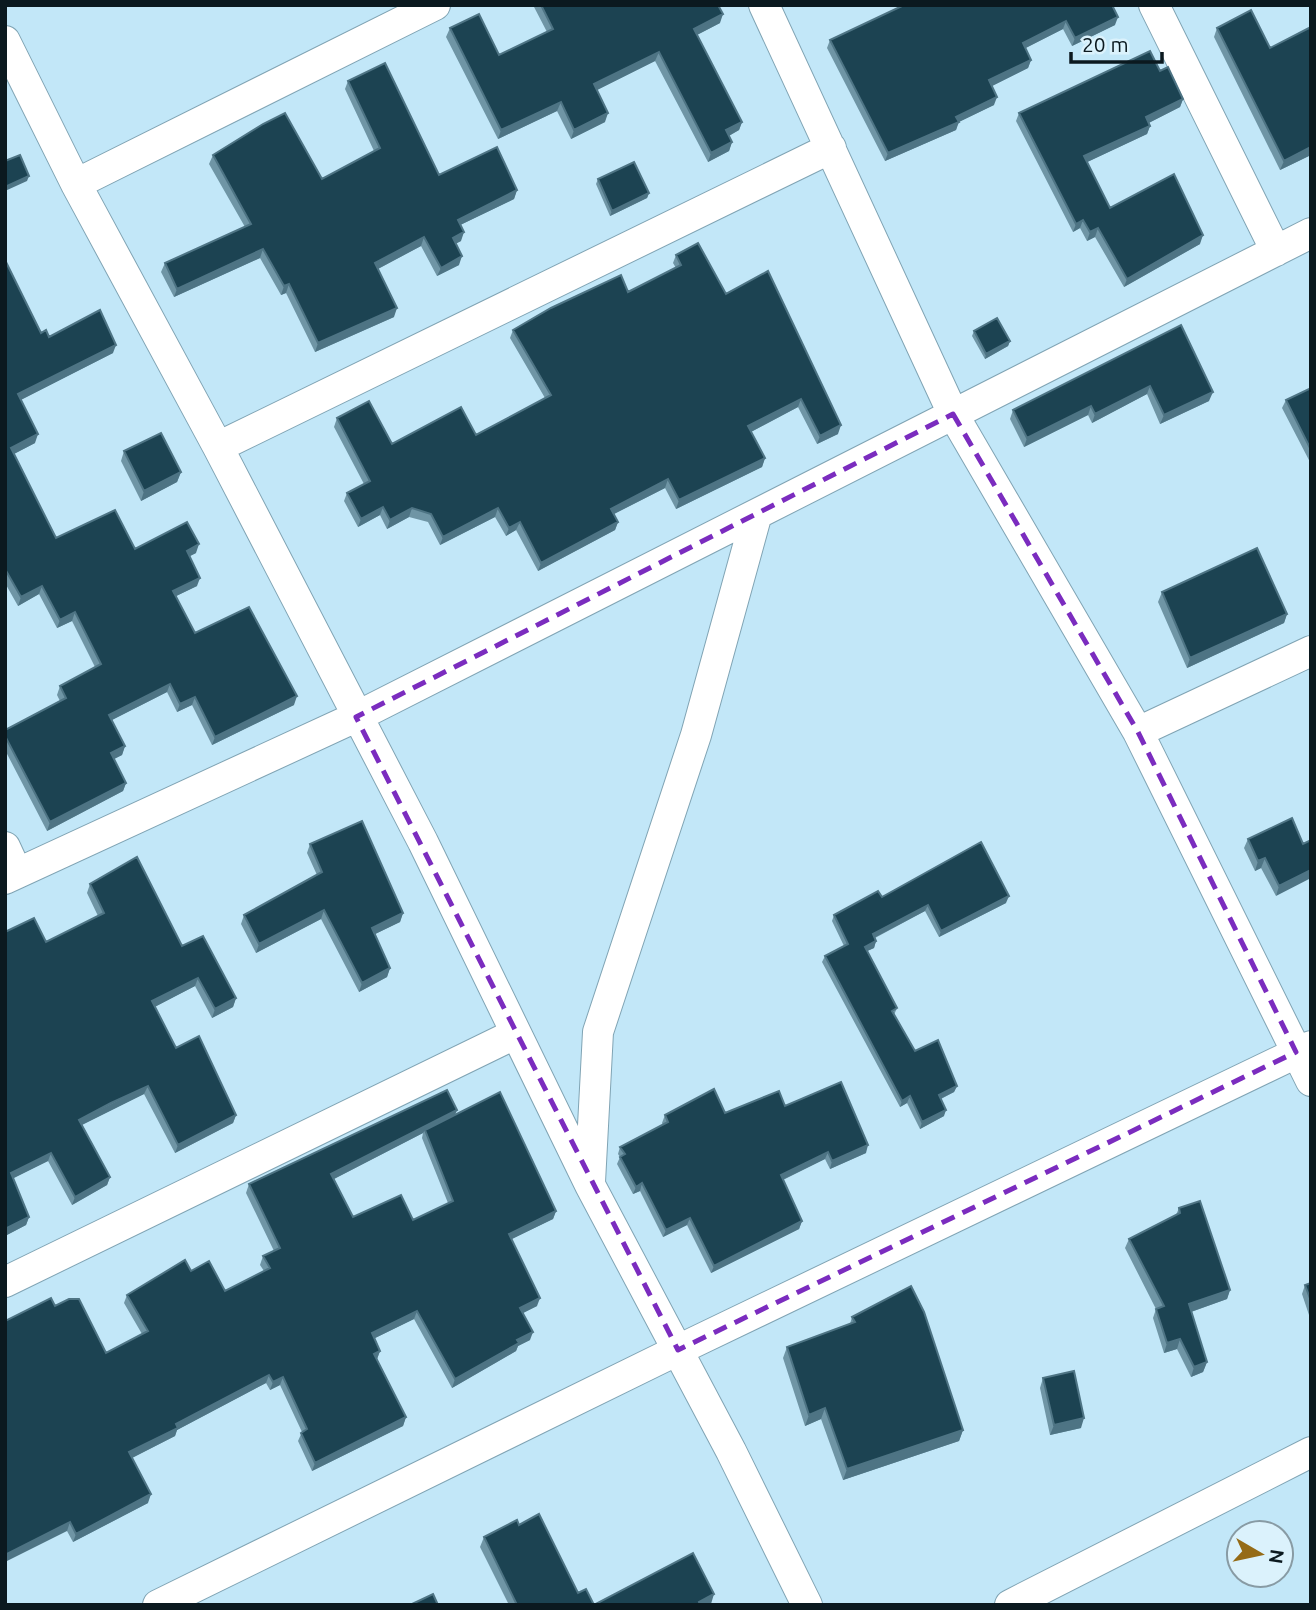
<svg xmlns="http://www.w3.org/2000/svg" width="1316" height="1610" font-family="Ubuntu,sans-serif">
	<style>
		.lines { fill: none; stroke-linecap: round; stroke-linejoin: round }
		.street-casing { stroke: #80a4b4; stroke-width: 32 }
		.street { stroke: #fff; stroke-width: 30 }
		.wall { fill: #6f95a5; fill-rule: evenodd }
		.shaded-wall { fill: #4e7484 }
		.building { fill: #1c4352; stroke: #4e7484; stroke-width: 2 }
		.marked { fill: none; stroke: #7b2cbf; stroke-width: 5; stroke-dasharray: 14 9; stroke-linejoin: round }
	</style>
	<rect width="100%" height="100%" fill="#c2e7f8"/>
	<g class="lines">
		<g class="street-casing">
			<path id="street" d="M764,5l189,409 185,318 173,349
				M1154,5l122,246
				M5,41l71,143 142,263 205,395 167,343 141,266 76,154
				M76,184l359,-179
				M218,447l613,-299
				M1138,732l173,-81
				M5,847l12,26
				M5,879l351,-162 955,-484
				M590,1182l8,-150 98,-297 60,-218
				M5,1282l510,-248
				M158,1605l520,-255 633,-304
				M1010,1605l301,-153"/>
		</g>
		<use href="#street" class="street"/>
	</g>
	<path class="wall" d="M533,5h185l2,18 -23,12 45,87 -3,8 -10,6 3,6 -3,9 -21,11 -53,-101 -58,29 8,32 -34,17 -14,-28 -59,28 -52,-102 4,-9 49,27 48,-23z
		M904,5l211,20 -43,21 -9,-17 -38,19 6,12 -3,8 -36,18 2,19 -36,17 -2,8 -71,31 -58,-113 3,-8z
		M1217,28l53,20 41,107 -31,15 -66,-133z
		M1160,71l23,28 -3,8 -32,16 2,3 -3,8 -60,28 23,46 90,36 -76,43 -29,-50 -8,4 -7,-13 -7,4 -57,-111 3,-8z
		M348,81l91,94 78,15 -3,9 -54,26 1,16 -5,2 3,22 -22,11 -16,-30 -43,23 16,48 -79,35 -29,-59 -5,2 -21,-37 -86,39 -13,-25 4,-9 80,-36 -36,-63 4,-9 109,24 52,-28 -29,-62z
		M598,179l51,14 -2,5 -37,18 -14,-32z
		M676,255l50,39 112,140 -21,10 -19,-37 -47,25 14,26 -3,9 -86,42 -11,-21 -51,26 4,8 -3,8 -77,41 -22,-41 -10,6 -11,-19 -55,28 -12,-23 -19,-5 -22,12 -7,-14 -22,12 -14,-26 3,-8 17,-9 -30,-57 3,-9 55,26 84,-9 69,-37 -35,-60 3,-8 115,-38 48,-24 -3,-5z
		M5,260l36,73 8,4 64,16 -93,47 15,43 -21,11 42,84 79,11 61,4 -6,3 7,30 -21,10 19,37 99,72 -82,40 -20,-40 -15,7 -10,-20 -55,28 13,26 -3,9 -8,4 12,24 -3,8 -76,40 -42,-81v-20l55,-29 -3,-6 3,-9 35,-19 -23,-46 -15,7 -18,-34 -21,12 -13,-23z
		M1181,325l28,76 -49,23 -13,-30 -55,29 -4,-8 -64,32 -14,-28 3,-9z
		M974,331l36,10 -2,5 -23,13 -13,-23z
		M1311,388v76l-29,-56 4,-8z
		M124,451l57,21 -4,10 -36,19 -20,-40z
		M1162,592l125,22 -3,9 -97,45 -29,-66z
		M1248,839l55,5 -27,52 -15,-28 -6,3 -11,-23z
		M310,844l93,69 -3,9 -25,12 15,34 -3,9 -28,15 -38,-73 -65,34 -15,-29 3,-9 73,-40 -10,-22z
		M137,857l45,89 21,-10 33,62 -3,9 -21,11 -17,-32 -41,21 22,41 23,-12 37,79 -3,8 -58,30 -31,-59 -63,31 29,52 -3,8 -35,20 -24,-44 -35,17 16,39 -3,8 -21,11v-304l29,-14 12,24 52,-26 -11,-23 3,-9z
		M882,897l124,6 -67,34 -14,-26 -50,27 1,3 -2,7 -7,3 30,57 -3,7 21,36 42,35 -3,6 -13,7 3,17 -24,13 -13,-26 -7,4 -78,-145 3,-6 19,-10 -12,-25 2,-6z
		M785,1106l81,47 -36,16 -5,-10 -42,21 19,41 -3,8 -88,44 -24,-48 -24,12 -23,-46 -7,3 -16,-30 3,-7 -2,-3 2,-7 43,-22 -1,-2 3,-8 60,-2z
		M455,1114l101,97 -3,8 -42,20 26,67 -14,7 7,27 -12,6 -2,5 -64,37 -38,-69 -39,19 5,13 -3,8 29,58 -3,9 -91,45 -14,-30 4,-9 -22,-47 -10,5 -4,-7 -89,47 -2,6 -43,22 16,45 -75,39 -6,-11 -12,-225 51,47 36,-19 -18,-31 3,-8 64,-24 34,20 39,-20 -4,-6 3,-9 11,-5 -28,-58 3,-9zM423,1133l-1,5 26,65 -35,17 -60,-3 -19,-38z
		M1179,1208l51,82 -3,9 -36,13 16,50 -4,10 -12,5 -14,-28 -13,4 -11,-35 3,-9 -31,-61 4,-9 47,-24z
		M1311,1283v38l-9,-27 3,-9z
		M852,1317l111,113 -4,11 -116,39 -22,-61 -16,7 -22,-68 4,-11 63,-23z
		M1043,1378l38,50 -31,7 -10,-47z
		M519,1525l59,68 16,12 117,-1 -2,1h-200l-29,-58 4,-10z"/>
	<path class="shaded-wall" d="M723,14l-3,9 -29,15 3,-9z
		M1118,17l-3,8 -43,21 3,-8z
		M1066,21l-3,8 -43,22 3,-8z
		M659,52l-4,9 -64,32 3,-9z
		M1031,60l-3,8 -42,21 3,-9z
		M997,97l-3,8 -37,18 2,-1 -3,8 -71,31 3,-8 68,-36z
		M1183,99l-3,8 -37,19 3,-9z
		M561,102l-4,9 -59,28 3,-9z
		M608,113l-3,9 -34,17 3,-9z
		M742,122l-3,8 -16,9 3,-9z
		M1150,126l-3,8 -66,31 3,-9z
		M732,142l-3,9 -21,11 3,-9z
		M1311,147v8l-31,15 4,-9z
		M29,176l-2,5 -22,10v-4z
		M517,190l-3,9 -60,29 4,-8z
		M649,193l-2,5 -37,18 2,-5z
		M1083,220l-3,8 -7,4 3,-8z
		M1098,228l-3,9 -8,4 3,-9z
		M464,232l-3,9 -11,6 3,-9z
		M1203,235l-3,9 -76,43 3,-8z
		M424,237l-3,9 -49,26 3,-9z
		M263,249l-3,9 -86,39 3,-8z
		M462,256l-3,9 -22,11 4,-8z
		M289,284l-3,9 -5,2 3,-9z
		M397,308l-3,9 -79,35 3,-9z
		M1010,341l-2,5 -23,13 1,-5z
		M116,345l-3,8 -98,50 3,-9z
		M1150,386l-3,8 -55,29 3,-9z
		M1213,392l-4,9 -49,23 4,-9z
		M801,399l-3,8 -53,28 3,-9z
		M1091,406l-3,9 -64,32 3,-9z
		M841,425l-3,9 -21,10 3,-8z
		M38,434l-3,9 -27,14 3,-9z
		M765,458l-3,9 -86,42 3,-9z
		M181,472l-4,10 -36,19 3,-10z
		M668,479l-3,9 -57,29 3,-8z
		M383,507l-3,8 -22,12 3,-8z
		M412,508l-3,9 -22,12 3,-9z
		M498,508l-3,9 -55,28 3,-8z
		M520,522l-4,8 -10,6 3,-8z
		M618,522l-3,8 -77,41 3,-8z
		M199,544l-3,9 -12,6 3,-8z
		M200,578l-3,8 -27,13 3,-8z
		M42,586l-3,8 -21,12 3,-9z
		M75,612l-3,9 -15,7 3,-8z
		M1287,614l-3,9 -97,45 3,-10z
		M170,684l-3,8 -61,31 3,-8z
		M297,696l-3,9 -82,40 3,-8z
		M195,697l-3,8 -15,7 3,-8z
		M125,746l-3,9 -14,7 3,-9z
		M126,783l-3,8 -76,40 3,-9z
		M1265,858l-4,10 -6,3 3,-10z
		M1311,870v8l-35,18 3,-10z
		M1009,896l-3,7 -67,34 2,-6z
		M928,905l-3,6 -55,29 3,-6z
		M324,910l-3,9 -65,34 3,-9z
		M403,913l-3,9 -31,15 3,-9z
		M876,941l-2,7 -11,5 2,-6z
		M390,968l-3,9 -28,15 3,-9z
		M198,978l-3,8 -46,24 3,-9z
		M236,998l-3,9 -21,11 3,-9z
		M148,1086l-4,8 -68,34 3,-8z
		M957,1086l-3,6 -18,9 3,-6z
		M910,1096l-3,7 -7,4 2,-6z
		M457,1110l-3,8 -29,12 -2,3 -95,49 3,-8z
		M946,1110l-2,6 -24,13 2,-7z
		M236,1115l-3,8 -58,30 3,-8z
		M868,1145l-2,8 -36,16 2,-8z
		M828,1152l-3,7 -47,23 3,-7z
		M51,1153l-3,8 -40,20 3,-8z
		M110,1177l-3,8 -35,20 3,-8z
		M642,1183l-2,8 -7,3 3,-7z
		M556,1211l-3,8 -47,23 3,-8z
		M29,1217l-3,8 -21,11v-7z
		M690,1218l-3,7 -24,12 3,-7z
		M802,1221l-3,8 -88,44 3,-7z
		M1230,1290l-3,9 -42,15 4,-10z
		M540,1298l-3,8 -20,10 3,-8z
		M417,1311l-3,8 -45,22 3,-8z
		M533,1332l-3,8 -12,6 -2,5 -64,37 3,-9 62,-39z
		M1180,1339l-3,10 -13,4 3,-10z
		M380,1351l-3,8 -6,3 3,-8z
		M1207,1362l-4,10 -12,5 3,-10z
		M269,1375l-3,8 -89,47 -2,6 -49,25 3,-9 47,-28z
		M283,1377l-3,8 -10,5 3,-8z
		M825,1408l-4,11 -16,7 4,-11z
		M406,1417l-3,9 -91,45 3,-8z
		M1084,1418l-3,10 -31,7 4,-10z
		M963,1430l-4,11 -116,39 4,-11z
		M151,1494l-3,9 -75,39 3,-8z
		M70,1522l-3,9 -62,31v-7z
		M714,1594l-3,10 -13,1 1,-3z"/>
	<path class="building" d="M541,5h177l5,9 -29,15 48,93 -16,8 6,12 -21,11 -52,-101 -65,32 14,29 -34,17 -13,-28 -60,28 -51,-102 29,-14 20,41 54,-26z
		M904,5h208l6,12 -43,21 -9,-17 -43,22 8,17 -42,20 8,17 -41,20 3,5 -71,31 -58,-113z
		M1251,10l19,38 41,-21v120l-27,14 -67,-133z
		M1150,51l10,20 8,-4 15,32 -37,18 4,9 -66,30 26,52 64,-34 29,61 -76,44 -29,-51 -8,4 -7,-12 -7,4 -57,-111z
		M385,63l54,112 58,-28 20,43 -59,30 6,12 -11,6 9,18 -21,12 -17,-31 -49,26 22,45 -79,35 -29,-59 -5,2 -21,-37 -86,40 -12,-26 86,-39 -38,-69 50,-31 22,-11 37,66 58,-31 -32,-67z
		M20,155l9,21 -24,11v-26z
		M634,162l15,31 -37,18 -14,-32z
		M698,243l28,51 42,-23 73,154 -21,11 -19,-37 -53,27 17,32 -86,42 -11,-21 -57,30 7,13 -77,41 -21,-41 -11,6 -11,-20 -55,29 -12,-23 -19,-6 -22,12 -7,-13 -22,12 -14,-26 23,-12 -33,-63 32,-17 23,43 69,-37 15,28 75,-40 -38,-65 38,-22 70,-33 7,17 53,-27 -5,-10z
		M5,260l36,73 5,-3 3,7 51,-27 16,35 -98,49 20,40 -27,14 45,90 59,-28 20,39 52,-27 12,22 -12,7 13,27 -27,13 22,42 54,-26 48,89 -82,41 -20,-40 -15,7 -10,-20 -61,31 16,31 -14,7 15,30 -76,39 -45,-86v-6l61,-32 -6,-12 41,-22 -26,-52 -15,8 -18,-34 -21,11 -16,-28z
		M997,318l13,23 -24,13 -12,-23z
		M1181,325l32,67 -49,23 -14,-29 -55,28 -4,-8 -64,32 -14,-28z
		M1311,388v62l-25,-50z
		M161,433l20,39 -37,19 -20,-40z
		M1257,548l30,66 -97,44 -28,-66z
		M1292,818l11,26 8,-4v30l-32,16 -14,-28 -7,3 -10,-22z
		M362,821l41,92 -31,15 18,40 -28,15 -38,-73 -65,34 -15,-29 78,-43 -12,-28z
		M981,842l28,54 -68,35 -13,-26 -55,29 3,7 -11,6 32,61 -5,3 23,40 23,-11 19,46 -18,9 7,15 -24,12 -12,-26 -8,5 -77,-145 23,-12 -14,-29 44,-24 4,6z
		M137,857l45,89 21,-10 33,62 -21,11 -17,-31 -46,23 24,47 23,-12 37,79 -58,30 -30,-59 -37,17 -32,17 31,57 -35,20 -24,-44 -40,20 18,44 -24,12v-297l29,-14 12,24 58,-29 -14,-29z
		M841,1082l27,63 -36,16 -4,-9 -47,23 21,46 -88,45 -24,-48 -24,12 -24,-47 -6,4 -16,-30 5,-3 -5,-7 48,-25 -3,-7 49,-26 11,24 54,-22 6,15z
		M447,1090l10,20 -126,64 22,43 48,-22 12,25 40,-19 -28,-71 75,-38 56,119 -47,23 31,64 -20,10 13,24 -16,8 2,3 -64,36 -38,-68 -45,22 8,18 -6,3 32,63 -91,46 -14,-30 6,-4 -24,-52 -10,5 -4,-7 -93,49 2,4 -49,24 22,42 -75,40 -6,-12 -65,33v-234l46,-23 4,8 14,-7h10l27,54 42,-22 -21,-36 58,-35 6,11 18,-10 16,30 45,-23 -7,-12 17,-8 -31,-64z
		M1200,1201l30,89 -41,14 18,58 -13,5 -14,-28 -13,4 -11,-34 8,-3 -35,-67 51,-26 -1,-5z
		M1311,1283v18l-6,-16z
		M911,1286l13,26 39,118 -116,39 -22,-61 -16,7 -22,-68 68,-25 -3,-5z
		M1074,1371l10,47 -30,7 -11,-47z
		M539,1514l39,79 8,-4 8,16 99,-52 21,41 -15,8 1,3h-183l-33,-68 33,-17 2,5z
		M433,1594l5,11h-28z"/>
	<path class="marked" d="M953,414l185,318 158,320 -618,298 -322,-633z"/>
	<rect width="1316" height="1610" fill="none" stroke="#0b191f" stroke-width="14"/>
	<g transform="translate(1260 1554) rotate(99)"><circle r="33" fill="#dbf2fc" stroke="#889ba4" stroke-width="2"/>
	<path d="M0-5L12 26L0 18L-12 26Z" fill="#956b16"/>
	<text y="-10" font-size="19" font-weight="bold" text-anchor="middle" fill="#0b191f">N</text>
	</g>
	<path d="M1071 52v10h91v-10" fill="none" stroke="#0b191f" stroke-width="3.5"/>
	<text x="1082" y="52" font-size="21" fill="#0b191f" stroke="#dbf2fc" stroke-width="5" paint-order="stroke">20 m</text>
</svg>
